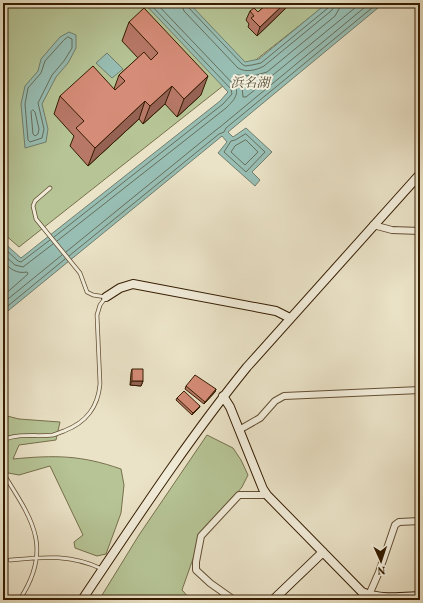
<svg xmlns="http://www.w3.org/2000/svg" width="423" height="603" font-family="Vollkorn,'Noto Serif JP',serif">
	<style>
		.green { fill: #b6c496; stroke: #76704b }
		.water { fill: #98beb4; stroke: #707e6c }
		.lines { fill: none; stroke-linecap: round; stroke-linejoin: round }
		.shore { stroke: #666e5a; stroke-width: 1 }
		.lane-casing { stroke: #624e32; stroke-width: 4.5 }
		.street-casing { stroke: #624e32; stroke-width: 8 }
		.secondary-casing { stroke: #351d00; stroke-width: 10 }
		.lane { stroke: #f2eddb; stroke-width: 3 }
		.street { stroke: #f2eddb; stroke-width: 6 }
		.secondary { stroke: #f2eddb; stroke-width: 8 }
		.wall { fill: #b77867; stroke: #351d00 }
		.shaded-wall { fill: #956254; stroke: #351d00 }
		.building { fill: #d58c78; stroke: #351d00 }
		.labels { text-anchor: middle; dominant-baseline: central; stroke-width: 4; stroke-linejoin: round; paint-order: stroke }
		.water-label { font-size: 13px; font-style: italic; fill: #534d36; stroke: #f2eddb }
	</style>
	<rect width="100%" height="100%" fill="#ebe3c8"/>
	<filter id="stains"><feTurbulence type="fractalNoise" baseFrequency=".005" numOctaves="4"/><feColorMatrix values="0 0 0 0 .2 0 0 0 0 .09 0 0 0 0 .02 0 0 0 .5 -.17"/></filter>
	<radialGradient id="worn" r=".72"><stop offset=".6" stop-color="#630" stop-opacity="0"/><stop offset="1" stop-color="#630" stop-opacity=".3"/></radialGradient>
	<path class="green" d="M3,3h325l-309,244 -16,-14z
		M3,415l16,4 41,3 -4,18 -37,5 -6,14c42,-4 68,-4 108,10l3,16 -3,28 -15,41 -9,2 -22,-8 -1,-6 9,-7 -33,-69 -31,9 -16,-3z
		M207,435l26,13 8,12 7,15 -6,12 -41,49 -19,54 9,10h-92l40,-65z"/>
	<path class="water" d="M144,3h45l56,59 14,-3 68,-56h57l-156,129 5,5 13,-9 26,24 -20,20 8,8 -5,6 -37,-33 9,-11 -5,-6 -219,179v-73l18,16 199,-157 8,-9z
		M69,32l7,3v13l-8,15 -12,14 -14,27 6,25 -2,13 -21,6 -4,-44 4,-18 13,-15 3,-12 19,-22z
		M107,53l16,16 -11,9 -16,-15z"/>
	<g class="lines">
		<path class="shore" d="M181,3l3,8 54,57c8,5 19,2 26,-2l67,-55 3,-4v-4
			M186,3l2,4 54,57 3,2 7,-1 9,-2 67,-55 1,-5
			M340,3l-1,6 -4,7 -68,56 -14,4 -17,-1v3l6,8 1,11h3l115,-94
			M68,37l4,2v9l-8,13 -12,14 -14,28 6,26 -2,9 -12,4 -2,-2 -3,-36 3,-16 13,-15 4,-12 18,-20z
			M33,110l2,2 4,17 -1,5 -3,2 -2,-2 -2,-22z
			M246,134l19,18 -19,20 -22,-20 7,-11 4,-1z
			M246,140l12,12 -13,13 -14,-13 4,-6z
			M54,237l169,-133 9,-10 -1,-5 -82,-86
			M57,241l169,-133c6,-6 14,-13 9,-22l-79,-83
			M3,247l15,14 3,1 29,-22
			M66,252l150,-122 4,-3 150,-124
			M3,254l12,11 8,2 30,-23
			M69,256l150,-122 5,-2 2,-4 152,-125
			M3,262c8,7 13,12 24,10l1,2 -25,22
			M3,303l59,-48
			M3,310l62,-51"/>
		<g class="lane-casing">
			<path id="lane" d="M50,188l-15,13 -2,5 3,13 44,54 7,19 6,3 13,2
				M3,440c15,-7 34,-3 50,-5 4,-1 8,-3 11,-4 23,-9 34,-24 36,-47l-3,-69 3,-10 6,-8
				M3,473c28,45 51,74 17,126
				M10,560c34,-3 60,-6 92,9"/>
		</g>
		<g class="street-casing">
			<path id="street" d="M373,225l19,5 28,1
				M239,430l21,-12 15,-17 9,-5 136,-6
				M369,595l10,-23 16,-47 4,-3 21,-1
				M234,600l-24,-17 -14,-13v-8l5,-26 38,-41h28"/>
		</g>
		<g class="secondary-casing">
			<path id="secondary" d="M106,297l14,-9 13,-4 143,27 14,7
				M223,396l7,11 33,82 4,6 95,97c18,8 39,5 58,4
				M82,600c53,-79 105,-159 165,-233l173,-193
				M273,600l50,-48"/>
		</g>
		<use href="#lane" class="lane"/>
		<use href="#street" class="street"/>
		<use href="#secondary" class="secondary"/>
	</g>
	<path class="wall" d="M268,3h19l-2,6 -28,27 -9,-9 1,-3 -3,-4 4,-9 8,1z
		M129,22l72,73 -24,22 -12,-13 -22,20 -4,-5 -51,47 -18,-20 4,-10 -20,-22 6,-18 54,-7 5,-14 19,-17 -16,-17z
		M132,369l11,12 -2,5 -11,-1 1,-12z
		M186,386l30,3 -1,3 -11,12 -19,-15z
		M177,398l23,8 -1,2 -7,7 -16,-15z"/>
	<path class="shaded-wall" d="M285,3h2l-2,6 -28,27 3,-9z
		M208,76l-7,19 -24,22 7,-18z
		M172,86l-7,18 -22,20 7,-18z
		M145,101l-6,18 -51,47 7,-18z
		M132,381h11l-2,5 -11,-1z
		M216,389l-1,3 -11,12 1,-2z
		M200,406l-1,2 -7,7 1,-2z"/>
	<path class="building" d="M268,3h17l-25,24 -9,-9 3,-2 -4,-5 4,-3 4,4z
		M144,8l64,68 -24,23 -12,-13 -22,20 -5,-5 -50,47 -19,-20 8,-7 -24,-25 33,-30 22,24 10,-9 -6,-6 25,-23 7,8 7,-7 -29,-31z
		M132,369h11v12h-11z
		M195,375l21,14 -11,13 -19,-16z
		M184,391l16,15 -7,7 -16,-15z"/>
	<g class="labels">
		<g class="water-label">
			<text x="250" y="84">浜名湖</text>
		</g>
	</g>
	<rect width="423" height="603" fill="none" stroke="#ebe3c8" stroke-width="16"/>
	<rect x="4" y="4" width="415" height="595" fill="none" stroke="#351d00" stroke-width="2"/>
	<rect x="8" y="8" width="407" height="587" fill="none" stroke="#351d00"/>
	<g transform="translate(381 561) rotate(177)" stroke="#f2eddb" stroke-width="3" paint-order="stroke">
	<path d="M0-3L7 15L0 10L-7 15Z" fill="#351d00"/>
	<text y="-6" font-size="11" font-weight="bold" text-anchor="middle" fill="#351d00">N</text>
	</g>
	<rect width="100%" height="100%" filter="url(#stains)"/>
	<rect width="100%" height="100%" fill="url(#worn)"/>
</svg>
